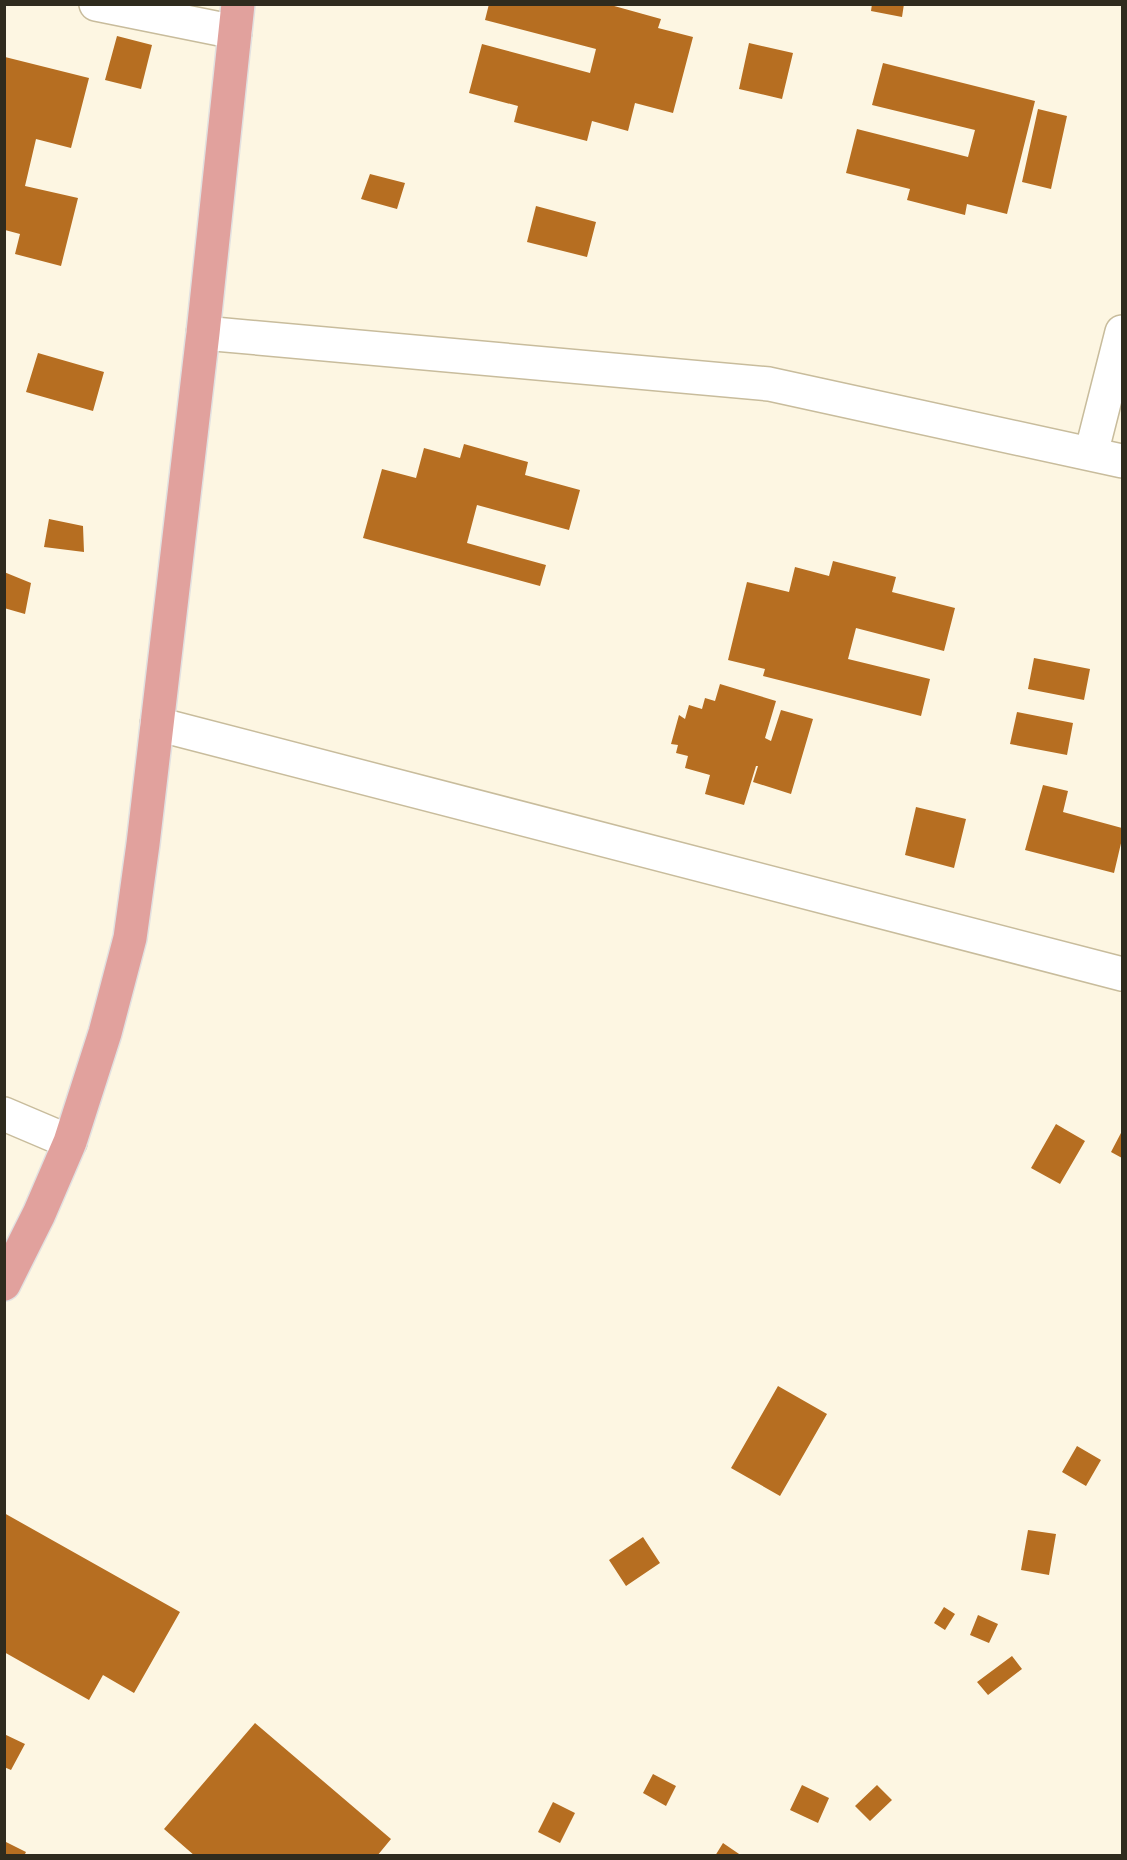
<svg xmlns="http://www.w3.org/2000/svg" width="1127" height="1860" font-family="Bitter,serif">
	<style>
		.building { fill: #b66e21 }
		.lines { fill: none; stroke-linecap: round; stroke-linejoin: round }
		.minor-casing { stroke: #c8bc9c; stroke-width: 36 }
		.major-casing { stroke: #e2e1e0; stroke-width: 36 }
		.minor { stroke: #fff; stroke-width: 33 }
		.major { stroke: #e1a19d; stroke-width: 33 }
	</style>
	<rect width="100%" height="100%" fill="#fdf6e2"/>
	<path class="building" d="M489,4h118l54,15 -3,9 35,9 -20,76 -38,-10 -7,28 -36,-10 -5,20 -73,-19 4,-16 -49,-13 13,-49 108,29 6,-24 -111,-29z
		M872,4h32l-2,13 -31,-6z
		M117,36l35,9 -11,44 -36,-9z
		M749,43l44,10 -11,46 -43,-10z
		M5,57l84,21 -18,70 -35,-9 -11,47 53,12 -17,68 -46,-12 5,-20 -15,-4z
		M883,63l152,38 -28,113 -40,-10 -2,11 -58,-15 3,-11 -64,-16 11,-44 111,28 7,-27 -103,-25z
		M1038,109l29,7 -16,73 -29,-7z
		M370,174l35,9 -8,26 -36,-10z
		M536,206l60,16 -9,35 -60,-15z
		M38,353l66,19 -11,39 -67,-19z
		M464,444l64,18 -3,13 55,15 -11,40 -92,-25 -10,38 79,22 -6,21 -177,-48 19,-69 34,9 8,-30 36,10z
		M49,519l34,7 1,26 -40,-5z
		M833,561l63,16 -4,15 63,16 -11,43 -88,-23 -8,31 82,20 -9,37 -158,-40 2,-7 -37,-9 19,-78 42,10 6,-25 34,9z
		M4,572l27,11 -6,31 -21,-6z
		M1034,658l56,11 -6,31 -56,-11z
		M720,684l56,17 -11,37 6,3 10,-31 32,9 -22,75 -38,-12 5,-16h-2l-12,39 -39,-11 5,-19 -25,-7 3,-12 -12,-3 2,-8 -7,-1 8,-29 6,4 4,-14 13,4 3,-11 10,3z
		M1017,712l56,11 -6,32 -57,-11z
		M1043,785l25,6 -5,21 59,16v11l-8,34 -89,-23z
		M916,807l50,12 -12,49 -49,-13z
		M1056,1124l29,17 -25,43 -29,-16z
		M1122,1131v27l-11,-6z
		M778,1386l49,28 -47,82 -49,-28z
		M1077,1446l24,14 -15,26 -24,-14z
		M4,1513l176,99 -46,81 -31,-18 -14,25 -85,-48z
		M1028,1530l28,4 -7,41 -28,-5z
		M643,1537l17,26 -34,23 -17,-26z
		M944,1607l11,7 -10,16 -11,-7z
		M978,1615l20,9 -9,19 -19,-8z
		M1012,1656l10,13 -34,26 -11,-13z
		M255,1723l136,116 -14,17h-182l-31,-27z
		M4,1734l21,10 -14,26 -7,-3z
		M653,1774l23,12 -10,20 -23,-13z
		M802,1785l27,13 -11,25 -28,-13z
		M877,1785l15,15 -22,21 -15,-15z
		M553,1802l22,11 -15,30 -22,-11z
		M4,1841l22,11 -2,4h-20z
		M723,1843l19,13h-27z"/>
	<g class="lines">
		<g class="minor-casing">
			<path id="minor" d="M96,4l139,28
				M203,333l566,51 353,77
				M1091,454l31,-122
				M157,724l965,250
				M4,1114l66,28"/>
		</g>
		<g class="major-casing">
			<path id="major" d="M4,1284l35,-70 31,-72 35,-109 25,-95 13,-94 60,-511 35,-329"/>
		</g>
		<use href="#minor" class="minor"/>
		<use href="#major" class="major"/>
	</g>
	<rect width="1127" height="1860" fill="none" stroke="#2f2b1e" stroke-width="12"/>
</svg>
